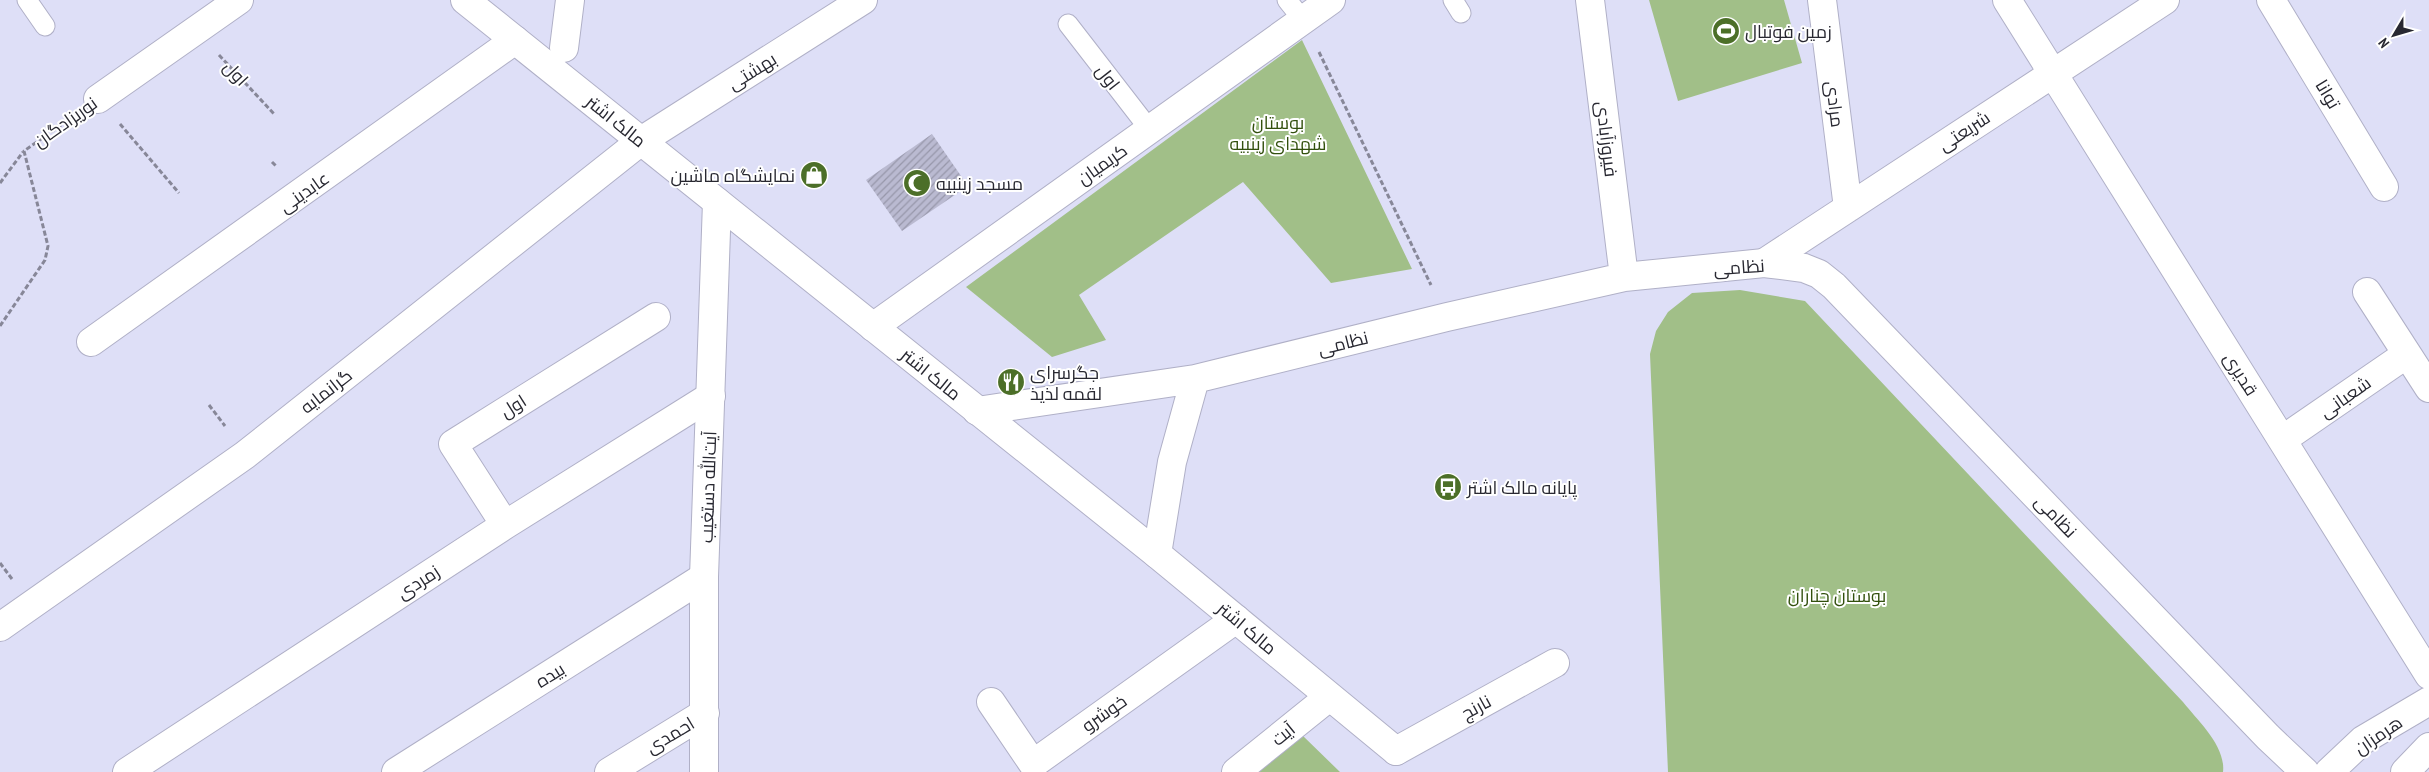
<svg xmlns="http://www.w3.org/2000/svg" width="2429" height="772" font-family="'PT Sans Narrow',Cairo,sans-serif">
	<style>
		.park { fill: #a1bf88 }
		.building { fill: url(#building-hatch) }
		.lines { fill: none; stroke-linecap: round; stroke-linejoin: round }
		.service-casing { stroke: #b0b0c7; stroke-width: 21 }
		.minor-casing { stroke: #b0b0c7; stroke-width: 30 }
		.tertiary-casing { stroke: #b0b0c7; stroke-width: 30 }
		.secondary-casing { stroke: #b0b0c7; stroke-width: 30 }
		.path { stroke: #878798; stroke-width: 3; stroke-dasharray: 5 2.5; stroke-linecap: butt }
		.service { stroke: #fff; stroke-width: 19 }
		.minor { stroke: #fff; stroke-width: 28 }
		.tertiary { stroke: #fff; stroke-width: 28 }
		.secondary { stroke: #fff; stroke-width: 28 }
		.labels { text-anchor: middle; dominant-baseline: central; stroke-width: 4; stroke-linejoin: round; paint-order: stroke }
		.poi-label { font-size: 18px; fill: #282831; stroke: #fff; text-anchor: start }
		.street-label { font-size: 18px; fill: #282831; stroke: #fff }
		.park-label { font-size: 18px; fill: #32500d; stroke: #fff }
	</style>
	<defs>
		<pattern id="building-hatch" width="6" height="6" patternUnits="userSpaceOnUse" patternTransform="scale(1.25)"><rect width="6" height="6" fill="#babad1"/><path d="M-1 1l2-2M0 6l6-6M5 7l2-2" fill="none" stroke="#9797aa"/></pattern>
	</defs>
	<rect width="100%" height="100%" fill="#dedff7"/>
	<path class="park" d="M1649,0h135l18,63 -124,38z
		M1302,40l110,229 -81,14 -88,-101 -164,113 27,45 -54,17 -86,-70z
		M1740,290l65,11 378,401c15,19 43,44 40,70h-555l-18,-418 6,-23 12,-19 24,-19z
		M1302,735l38,37h-83z"/>
	<path class="building" d="M932,134l36,52 -66,45 -36,-51z"/>
	<g class="lines">
		<g class="service-casing">
			<path id="service" d="M27,0l18,26
				M1287,0l16,20
				M1453,0l8,13
				M1068,24l82,106"/>
		</g>
		<g class="minor-casing">
			<path id="minor" d="M1822,0l26,208
				M2007,0l422,675
				M2271,0l113,187
				M564,48l6,-48
				M98,99l141,-99
				M1764,263l401,-263
				M2367,292l62,96
				M873,327l458,-327
				M91,342l424,-302
				M2282,440l125,-86
				M505,525l-52,-81 203,-127
				M0,627l245,-172 396,-314 222,-141
				M991,702l42,62 203,-145
				M1396,751l159,-88
				M127,772l378,-247 206,-129
				M396,772l308,-195
				M609,772l96,-59
				M1236,772l93,-75"/>
		</g>
		<g class="tertiary-casing">
			<path id="tertiary" d="M1590,0l34,277
				M977,411l218,-32 252,-62 177,-40 140,-14 40,5 15,6 15,12 434,451 37,35
				M1157,554l15,-92 23,-83
				M704,772v-195l13,-375"/>
		</g>
		<g class="secondary-casing">
			<path id="secondary" d="M465,0l692,554 239,197
				M2329,772l34,-32 66,-39
				M2405,772l24,-25"/>
		</g>
		<path class="path" d="M1319,52l112,233
			M219,55l56,60
			M120,124l59,69
			M272,162l5,5
			M0,183l23,-31
			M0,326l45,-66 3,-14 -24,-95 47,-33
			M209,405l16,21
			M0,563l12,16"/>
		<use href="#service" class="service"/>
		<use href="#minor" class="minor"/>
		<use href="#tertiary" class="tertiary"/>
		<use href="#secondary" class="secondary"/>
	</g>
	<defs>
		<g id="stadium-disc" transform="scale(1.4375)"><circle r="9.5" fill="#4c6f28" stroke="#fff"/><path d="M0-5a6.5 5 0 1 0 0 10a6.5 5 0 1 0 0-10ZM-3.5-1.8h7v3.6h-7Z" fill="#fff"/></g>
		<g id="shop-disc" transform="scale(1.4375)"><circle r="9.5" fill="#4c6f28" stroke="#fff"/><path d="M-5-2.5h2.3a2.7 3.5 0 0 1 5.4 0H5L5.5 6h-11ZM-1.5-2.5h3a1.5 2.3 0 0 0-3 0Z" fill="#fff"/></g>
		<g id="mosque-disc" transform="scale(1.4375)"><circle r="9.5" fill="#4c6f28" stroke="#fff"/><path d="M3.5-4.9A6 6 0 1 0 3.5 4.9A5 5 0 1 1 3.5-4.9Z" fill="#fff"/></g>
		<g id="restaurant-disc" transform="scale(1.4375)"><circle r="9.5" fill="#4c6f28" stroke="#fff"/><path d="M-5-6h1v4h1v-4h1v4h1v-4h1v5L-1.5 .5V6h-2V.5L-5-1ZM5-6V6H3V1.5H1.5Q1.5-4 5-6Z" fill="#fff"/></g>
		<g id="bus-disc" transform="scale(1.4375)"><circle r="9.5" fill="#4c6f28" stroke="#fff"/><path d="M-5-6H5V4H4V6H2V4H-2V6H-4V4H-5ZM-3.5-4V0h7V-4ZM-3.5 1.2v1.5H-2V1.2ZM2 1.2v1.5H3.5V1.2Z" fill="#fff"/></g>
	</defs>
	<g fill-rule="evenodd">
		<use href="#stadium-disc" x="1726" y="31"/>
		<use href="#shop-disc" x="814" y="175"/>
		<use href="#mosque-disc" x="917" y="183"/>
		<use href="#restaurant-disc" x="1011" y="382"/>
		<use href="#bus-disc" x="1448" y="487"/>
	</g>
	<g class="labels">
		<g class="poi-label">
			<text x="1745" y="31">زمین فوتبال</text>
			<text x="795" y="175" text-anchor="end">نمایشگاه ماشین</text>
			<text x="936" y="183">مسجد زینبیه</text>
			<text x="1030" y="372">جگرسرای<tspan x="1030" dy="21">لقمه لذیذ</tspan></text>
			<text x="1467" y="487">پایانه مالک اشتر</text>
		</g>
		<g class="street-label">
			<text transform="translate(752 71) rotate(-32)">بهشتی</text>
			<text transform="translate(236 73) rotate(47)">اول</text>
			<text transform="translate(1108 77) rotate(52)">اول</text>
			<text transform="translate(2328 94) rotate(59)">توانا</text>
			<text transform="translate(1835 104) rotate(83)">مرادی</text>
			<text transform="translate(616 121) rotate(39)">مالک اشتر</text>
			<text transform="translate(65 122) rotate(-35)">نوریزادگان</text>
			<text transform="translate(1964 131) rotate(-33)">شریعتی</text>
			<text transform="translate(1607 139) rotate(83)">فیروزآبادی</text>
			<text transform="translate(1102 164) rotate(-35)">کریمیان</text>
			<text transform="translate(304 192) rotate(-35)">عابدینی</text>
			<text transform="translate(1739 267) rotate(-4)">نظامی</text>
			<text transform="translate(1343 343) rotate(-14)">نظامی</text>
			<text transform="translate(931 374) rotate(39)">مالک اشتر</text>
			<text transform="translate(2241 374) rotate(58)">قدیری</text>
			<text transform="translate(326 391) rotate(-38)">گرانمایه</text>
			<text transform="translate(2345 397) rotate(-35)">شعبانی</text>
			<text transform="translate(513 406) rotate(-32)">اول</text>
			<text transform="translate(708 487) rotate(-88)">آیت‌الله دستغیب</text>
			<text transform="translate(2056 516) rotate(46)">نظامی</text>
			<text transform="translate(418 582) rotate(-33)">زمردی</text>
			<text transform="translate(1247 628) rotate(40)">مالک اشتر</text>
			<text transform="translate(550 675) rotate(-32)">بیده</text>
			<text transform="translate(1476 707) rotate(-29)">نارنج</text>
			<text transform="translate(1104 713) rotate(-35)">خوشرو</text>
			<text transform="translate(1283 734) rotate(-39)">آیت</text>
			<text transform="translate(670 735) rotate(-31)">احمدی</text>
			<text transform="translate(2378 735) rotate(-34)">هرمزان</text>
		</g>
		<g class="park-label">
			<text x="1278" y="122">بوستان<tspan x="1278" dy="21">شهدای زینبیه</tspan></text>
			<text x="1837" y="595">بوستان چناران</text>
		</g>
	</g>
	<g transform="translate(2394 35) rotate(232)" stroke="#ffffff" stroke-width="4" paint-order="stroke">
	<path d="M0-4L9 19L0 12L-9 19Z" fill="#282831"/>
	<text y="-8" font-size="14" font-weight="bold" text-anchor="middle" fill="#282831">N</text>
	</g>
</svg>
